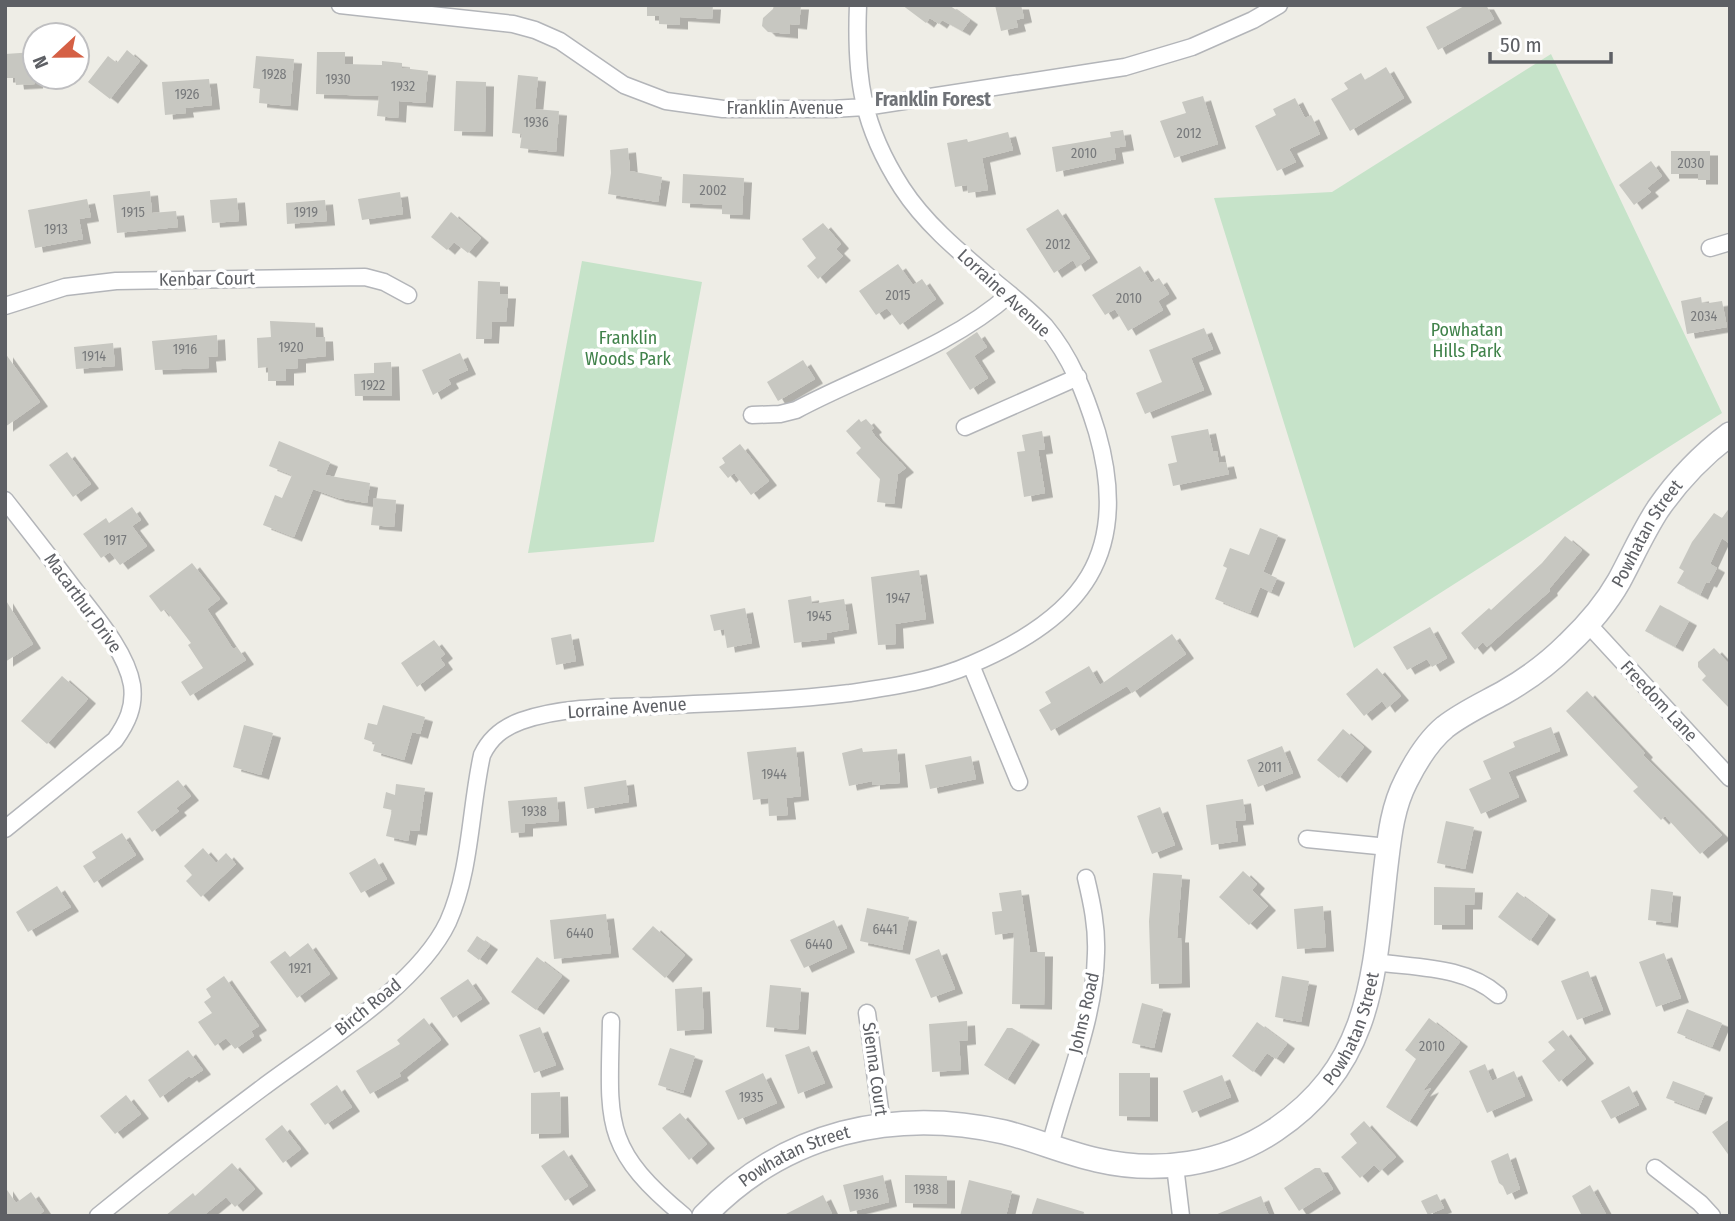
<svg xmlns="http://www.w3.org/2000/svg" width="1735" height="1221" font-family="'Fira Sans Condensed',sans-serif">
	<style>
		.green { fill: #c6e3c9 }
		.building { fill: #c7c7c1; filter: url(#shadow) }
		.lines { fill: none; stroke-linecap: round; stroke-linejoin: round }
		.street-casing { stroke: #b3b5b9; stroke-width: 19 }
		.secondary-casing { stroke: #b5b7bc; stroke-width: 26 }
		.street { stroke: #fff; stroke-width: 16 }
		.secondary { stroke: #fff; stroke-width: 23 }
		.labels { text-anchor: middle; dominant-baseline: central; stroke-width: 7; stroke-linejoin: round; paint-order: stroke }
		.number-label { font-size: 14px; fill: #787a7c }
		.street-label { font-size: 18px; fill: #5e6065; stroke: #fff }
		.park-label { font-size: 18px; fill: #40824a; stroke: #fff }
		.neighbourhood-label { font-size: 19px; font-weight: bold; fill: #6f7277; stroke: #fff }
	</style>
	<defs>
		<filter id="shadow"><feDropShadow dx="8" dy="4.5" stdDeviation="0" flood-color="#0004"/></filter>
	</defs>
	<rect width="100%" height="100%" fill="#eeede6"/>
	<path class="green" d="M1551,54l171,359 -368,235 -140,-450 118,-6z
		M582,261l120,21 -48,260 -126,11z"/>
	<path class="building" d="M647,5h66l-1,14 -32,-2v8l-21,-1v-8h-12z
		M774,5h27l-2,20 -9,-1v10l-22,-2 -6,-6 1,-8 10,-9z
		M902,5h47l21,15 -8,11 -20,-11 -3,4 -9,-6 -4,5z
		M995,5h26l3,13 -8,2 2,7 -17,4z
		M1466,5h20l8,14 -56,31 -12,-23z
		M127,50l13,11 -30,38 -22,-17 20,-26 9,7z
		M35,52v32l-19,1 -1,-7h-10v-24z
		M317,52h28v12l37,1v-4l20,2v5l26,3 -3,32 -26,-2 -1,17 -21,-2 2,-20 -63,-2z
		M256,56l38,3 -4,47 -31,-3 1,-14 -7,-1z
		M1386,67l18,31 -54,33 -19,-32 17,-10 -4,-6 17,-10 4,7z
		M518,75l20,2 -3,32 24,2 -3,41 -36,-4 2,-14 -10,-1z
		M209,79l3,26 -27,3 1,5 -21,2 -3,-33z
		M456,81l30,1 -1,50 -31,-1z
		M1203,96l15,48 -44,14 -14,-37 26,-8 -4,-11z
		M1295,98l10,20 6,-3 9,19 -31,15 7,13 -19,9 -22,-45 21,-11 -3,-6z
		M1123,130l3,16 -12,2 2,11 -60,13 -4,-25 59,-10 -1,-5z
		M1008,132l5,18 -31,8 6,32 -20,3 -1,-8 -12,2 -8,-44 20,-4 1,3z
		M628,148l2,23 32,6 -4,25 -50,-8 3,-21 -1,-23z
		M1671,151h39v29h-12v-6h-27z
		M1651,161l11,15 -15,12 4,4 -17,13 -15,-20z
		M683,174l61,4 -2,37 -20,-1v-9l-40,-2z
		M150,191l2,22 24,-2 2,16 -61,6 -4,-38z
		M400,192l3,22 -41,6 -4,-21z
		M237,198l2,23 -27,2 -2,-23z
		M87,199l4,18 -12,2 4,20 -48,9 -7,-38z
		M325,200l2,21 -40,3 -1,-21z
		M1058,209l32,49 -13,9 -4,-7 -19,13 -28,-44z
		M451,212l30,26 -13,15 -14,-11 -7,8 -16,-13z
		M823,223l18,21 -5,5 7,7 -25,23 -11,-13 9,-8 -14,-19z
		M898,264l15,21 9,-6 14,20 -36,26 -13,-17 -11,7 -17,-24z
		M1140,266l11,17 8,-5 10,16 -11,7 5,9 -35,21 -13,-22 -10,6 -13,-20z
		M478,281l22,1v12h8l-2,28h-14l-1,17h-15z
		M1701,297l1,7 20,-3 5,26 -40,7 -6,-33z
		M270,321l45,2 1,14h9l1,19 -28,3v9l-12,1v12h-18v-14l-10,1 -1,-30 14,-1z
		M1204,328l9,21 -22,9 13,32 -59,24 -9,-21 26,-11 -13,-32z
		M977,332l10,15 -13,9 14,22 -18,12 -24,-37z
		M217,335l1,21 -10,1 1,11 -54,2 -3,-29z
		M113,343l2,23 -39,3 -2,-22z
		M5,353l35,49 -35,25z
		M460,353l8,17 -20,9 3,5 -18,11 -11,-25z
		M803,360l12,19 -37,22 -11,-19z
		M391,362l1,34h-37l-1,-22 20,-1v-10z
		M859,419l2,3 5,-3 8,9 -3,2 4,6 31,32 -8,6 -4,30 -17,-2 3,-23 -24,-26 5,-5 -15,-17z
		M1208,429l5,23 4,-1 2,12 7,-1 3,12 -56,12 -5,-22 9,-2 -6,-26z
		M1042,431l3,18 -7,1 7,43 -21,4 -7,-45 8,-1 -3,-16z
		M279,441l51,21 -5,13 45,8 -3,20 -29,-5 -25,-9 -19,48 -31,-12 12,-30 7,3 10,-23 -23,-9z
		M740,444l29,37 -18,14 -17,-22 -6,5 -9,-11 6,-4 -3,-5z
		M67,452l24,32 -18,13 -24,-32z
		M374,498l22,2 -2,27 -23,-2z
		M132,507l9,13 -9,6 15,20 -27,19 -10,-13 -9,6 -18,-24 23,-16 3,5z
		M1730,507v37l-8,-6 -12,26 7,4 -8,15 -3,-1 -6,13 -23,-12 7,-12 -5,-3 13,-26 22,-29 8,5z
		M1260,528l18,7 -15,37 14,6 -6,14 -11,-5 -10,26 -35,-14 12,-31 -4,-2 7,-18 19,7z
		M1565,536l17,14 -33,39 1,2 -63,56 -4,-5 -8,8 -14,-17 28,-25 2,2 51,-47z
		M192,563l28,36 -13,10 26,40 4,-2 9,13 -56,36 -9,-14 22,-14 -15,-23 3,-2 -26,-34 -4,3 -12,-16z
		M919,570l7,49 -31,5 1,20 -18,1 -7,-68z
		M811,596l1,8 32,-5 5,30 -23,4 1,6 -33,4 -6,-43z
		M5,599l28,45 -28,18z
		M1660,605l29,16 -14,26 -30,-16z
		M745,608l7,35 -25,5 -3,-19 -10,2 -4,-16z
		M1430,627l17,31 -15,9 -5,-8 -20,11 -14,-23z
		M571,634l5,27 -20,4 -5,-27z
		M1172,634l14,20 -54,39 -5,-7 -76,45 -12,-21 12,-7 -6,-11 44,-26 11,19z
		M434,640l11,14 -5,4 5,7 -28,22 -16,-24z
		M1714,648l16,17v44l-28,-29 4,-4 -8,-9v-5z
		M1377,668l24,28 -14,12 -5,-7 -18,15 -18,-22z
		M62,676l26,23 -41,45 -26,-23z
		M1587,691l58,62 -2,2 79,80 -22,19 -35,-38 -4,4 -28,-29 5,-4 -72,-76z
		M383,705l42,12 -5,17 -8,-2 -8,28 -31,-9 2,-8 -11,-4 4,-16 9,2z
		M244,725l29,8 -12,42 -28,-8z
		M1551,727l9,24 -52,21 11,25 -38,17 -12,-25 22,-10 -8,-18 32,-14 -2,-5z
		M1343,729l21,18 -25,31 -22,-18z
		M1282,746l11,27 -35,14 -11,-27z
		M796,747l5,49 -15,2 2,17 -19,1 -1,-18 -15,2 -6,-48z
		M862,748l1,4 34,-3 3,34 -28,2v-4l-23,5 -7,-33z
		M971,756l5,23 -46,10 -5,-24z
		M178,780l13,16 -15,12 3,3 -27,21 -15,-20z
		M626,780l3,22 -42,7 -3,-22z
		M396,784l29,4 -6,43 -9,-1 -2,11 -22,-5 6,-26 -9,-2 3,-16 9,3z
		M557,797l2,24 -34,3v8l-14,1 -3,-32z
		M1243,799l3,21 -11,1 3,20 -27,4 -5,-40z
		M1160,807l15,38 -23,9 -15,-38z
		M1446,821l28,6 -9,42 -28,-6z
		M122,833l14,22 -42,28 -11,-17 13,-8 -4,-6z
		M203,848l13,15 10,-10 10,11 -35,33 -15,-16 6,-6 -8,-9z
		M375,858l12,21 -26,14 -12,-20z
		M1243,871l14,13 -5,6 16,16 -19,19 -30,-28z
		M1153,873l29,2 -5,63h4l1,45 -31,1 -2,-63z
		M57,886l14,21 -43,25 -12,-20z
		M1434,887l41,1 -1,17h-9v20h-31z
		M1651,889l22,3 -3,31 -22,-3z
		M1021,890l9,62h15l-1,53 -32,-1 2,-72 -19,3 -3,-23 10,-1 -3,-18z
		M1517,892l31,23 -18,26 -32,-24z
		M1323,906l3,41 -29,2 -3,-40z
		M867,908l42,9 -7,33 -42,-9z
		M606,914l5,39 -57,6 -4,-39z
		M834,920l13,28 -43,20 -14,-28z
		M653,926l32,29 -20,23 -33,-29z
		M477,936l13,9 -11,15 -12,-9z
		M308,943l22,31 -33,24 -27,-36 15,-11 5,6z
		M939,949l16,40 -24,9 -16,-39z
		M1664,953l17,45 -25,9 -17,-45z
		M537,957l25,19 -26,34 -25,-18z
		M1588,971l15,39 -26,10 -16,-39z
		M224,976l35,50 -8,5 3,5 -19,13 -9,-11 -11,8 -17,-24 14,-9 -8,-11 7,-5 -5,-8z
		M1282,976l27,5 -8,41 -26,-5z
		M468,979l14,20 -29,19 -13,-20z
		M770,985l31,3 -3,42 -32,-3z
		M702,987l2,42 -27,2 -2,-42z
		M1142,1003l21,6 -9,39 -22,-5z
		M1687,1009l35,14 -10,24 -35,-14z
		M424,1018l17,22 -42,33 2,3 -31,18 -14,-23 44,-27 -3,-4z
		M1429,1018l31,24 -38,50 9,-4 -22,34 -23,-15 30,-48 -11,-9z
		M967,1021l1,19 -9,1 2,29 -29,2 -3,-48z
		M1257,1022l30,22 -11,15 -9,-6 -14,19 -21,-16z
		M540,1027l16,38 -22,8 -15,-38z
		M1007,1028h5l20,12 -25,40 -23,-15z
		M1563,1030l23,29 -27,23 -17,-21 13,-11 -7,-8z
		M809,1046l16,37 -27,11 -13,-39z
		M670,1048l25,8 -12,37 -25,-8z
		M188,1050l15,20 -12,8 -2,-2 -29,22 -12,-18z
		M1485,1064l7,17 22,-10 11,25 -38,17 -18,-42z
		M763,1073l14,30 -39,17 -13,-29z
		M1119,1073h31v44l-31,-1z
		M1222,1075l9,22 -39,16 -9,-22z
		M1673,1081l32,12 -7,17 -32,-12z
		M337,1085l15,22 -27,18 -15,-21z
		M1629,1086l10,19 -28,14 -10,-18z
		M560,1092l1,41 -30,1v-41z
		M126,1095l15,19 -26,20 -15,-18z
		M680,1113l27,31 -18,16 -27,-32z
		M1730,1119v38l-18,-25z
		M1364,1121l32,36 -16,14 -6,-6 -14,13 -19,-21 16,-14 -7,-9z
		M282,1125l19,24 -18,14 -18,-24z
		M564,1150l24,36 -23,15 -24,-35z
		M1508,1153l12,36 -13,6 -4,-9 -4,-3 -8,-22z
		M232,1163l23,26 -20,18 -9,-10 -23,19h-38l28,-23 2,3z
		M1315,1168h5l13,21 -34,22 -15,-23z
		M883,1175l6,27 -39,10 -7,-27z
		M905,1175l42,1v28l-42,-1z
		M969,1180l43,11 -6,25h-46z
		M1590,1185l17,31h-25l-10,-20z
		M5,1187l11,16 15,-11 13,19 -7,5h-32z
		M1437,1194l7,14 -16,7 -7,-14z
		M823,1195l10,21h-51z
		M1261,1196l8,20h-54v-1z
		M1037,1198l47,14 -1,4h-52z"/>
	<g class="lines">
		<g class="street-casing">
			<path id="street" d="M340,5l173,19 22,6 25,11 64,44 42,16 57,8h109l33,-2 260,-40 67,-20 61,-27 26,-15
				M1710,248l20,-6
				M5,306l60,-19 51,-6 249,-4 19,5 24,13
				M752,415l28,-1 16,-4c71,-38 153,-62 214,-116
				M965,427l113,-50
				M5,500c22,28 44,56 66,85 21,28 55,65 61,100 3,22 -5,38 -17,55l-110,89
				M1588,624l142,154
				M971,665l48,117
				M1307,839l81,8
				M1376,962c41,6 89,4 122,33
				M867,1013l15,111
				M611,1021c-2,100 -10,127 73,195
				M1050,1146c16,-63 45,-127 46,-193 1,-26 -4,-50 -10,-75
				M1175,1166l6,50
				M1655,1168l45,35 12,13
				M98,1216c54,-44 109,-87 164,-128 57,-43 155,-101 186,-166 23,-51 22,-113 34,-167 8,-17 20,-27 39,-34 40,-14 88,-14 131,-15 66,-3 132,-5 198,-13 41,-6 84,-12 122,-29 110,-47 160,-110 125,-232 -12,-39 -26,-75 -52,-106 -15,-16 -33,-30 -50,-44 -33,-28 -69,-57 -93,-94 -40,-62 -47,-110 -44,-183"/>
		</g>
		<g class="secondary-casing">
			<g id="secondary">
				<path id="s1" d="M704,1216c80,-84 190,-109 300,-84 32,8 61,21 93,28 60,14 126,5 178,-30 96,-64 99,-153 110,-256 4,-32 6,-64 21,-93 10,-20 22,-40 39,-54 18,-14 38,-23 58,-34 23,-13 46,-30 65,-49 20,-19 38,-40 51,-63 13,-24 24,-49 39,-72 20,-29 44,-54 72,-75"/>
			</g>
		</g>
		<use href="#street" class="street"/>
		<use href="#secondary" class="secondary"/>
	</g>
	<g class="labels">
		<g class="number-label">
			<text x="274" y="74">1928</text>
			<text x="338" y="79">1930</text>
			<text x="403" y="86">1932</text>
			<text x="187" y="94">1926</text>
			<text x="536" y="122">1936</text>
			<text x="1189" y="133">2012</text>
			<text x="1084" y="153">2010</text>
			<text x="1691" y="163">2030</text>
			<text x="713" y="190">2002</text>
			<text x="133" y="212">1915</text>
			<text x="306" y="212">1919</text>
			<text x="56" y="229">1913</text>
			<text x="1058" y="244">2012</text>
			<text x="898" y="295">2015</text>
			<text x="1129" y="298">2010</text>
			<text x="1704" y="316">2034</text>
			<text x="291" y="347">1920</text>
			<text x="185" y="349">1916</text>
			<text x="94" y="356">1914</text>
			<text x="373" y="385">1922</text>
			<text x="115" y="540">1917</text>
			<text x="898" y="598">1947</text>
			<text x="819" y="616">1945</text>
			<text x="1270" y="767">2011</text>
			<text x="774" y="774">1944</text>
			<text x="534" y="811">1938</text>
			<text x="885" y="929">6441</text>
			<text x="580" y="933">6440</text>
			<text x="819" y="944">6440</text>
			<text x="300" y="968">1921</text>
			<text x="1432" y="1046">2010</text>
			<text x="751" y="1097">1935</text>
			<text x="926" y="1189">1938</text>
			<text x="866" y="1194">1936</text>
		</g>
		<g class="street-label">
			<text x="785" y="108">Franklin Avenue</text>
			<text transform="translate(207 279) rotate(-1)">Kenbar Court</text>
			<text transform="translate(1004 293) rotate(43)">Lorraine Avenue</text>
			<text stroke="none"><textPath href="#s1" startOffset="1348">Powhatan Street</textPath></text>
			<text transform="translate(83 603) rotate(54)">Macarthur Drive</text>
			<text transform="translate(1659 701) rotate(47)">Freedom Lane</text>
			<text transform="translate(627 708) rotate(-4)">Lorraine Avenue</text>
			<text transform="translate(368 1007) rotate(-39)">Birch Road</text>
			<text transform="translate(1084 1013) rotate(-77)">Johns Road</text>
			<text stroke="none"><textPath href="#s1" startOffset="740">Powhatan Street</textPath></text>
			<text transform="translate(875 1069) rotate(82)">Sienna Court</text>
			<text stroke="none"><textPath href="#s1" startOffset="110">Powhatan Street</textPath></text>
		</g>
		<g class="park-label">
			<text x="1467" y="330">Powhatan<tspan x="1467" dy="21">Hills Park</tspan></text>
			<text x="628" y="338">Franklin<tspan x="628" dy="21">Woods Park</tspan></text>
		</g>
		<g class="neighbourhood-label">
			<text x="933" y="99">Franklin Forest</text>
		</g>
	</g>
	<rect width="1735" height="1221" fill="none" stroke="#5e6065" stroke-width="14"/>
	<g transform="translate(56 56) rotate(248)"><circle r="33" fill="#ffffff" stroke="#bfbfc1" stroke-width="2"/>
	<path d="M0-5L12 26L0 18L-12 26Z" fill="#d56045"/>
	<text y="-10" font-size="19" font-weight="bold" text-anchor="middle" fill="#5e6065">N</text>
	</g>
	<path d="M1490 52v10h121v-10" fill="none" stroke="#5e6065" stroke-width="3.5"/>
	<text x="1500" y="52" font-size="21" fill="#5e6065" stroke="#ffffff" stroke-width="5" paint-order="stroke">50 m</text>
</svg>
